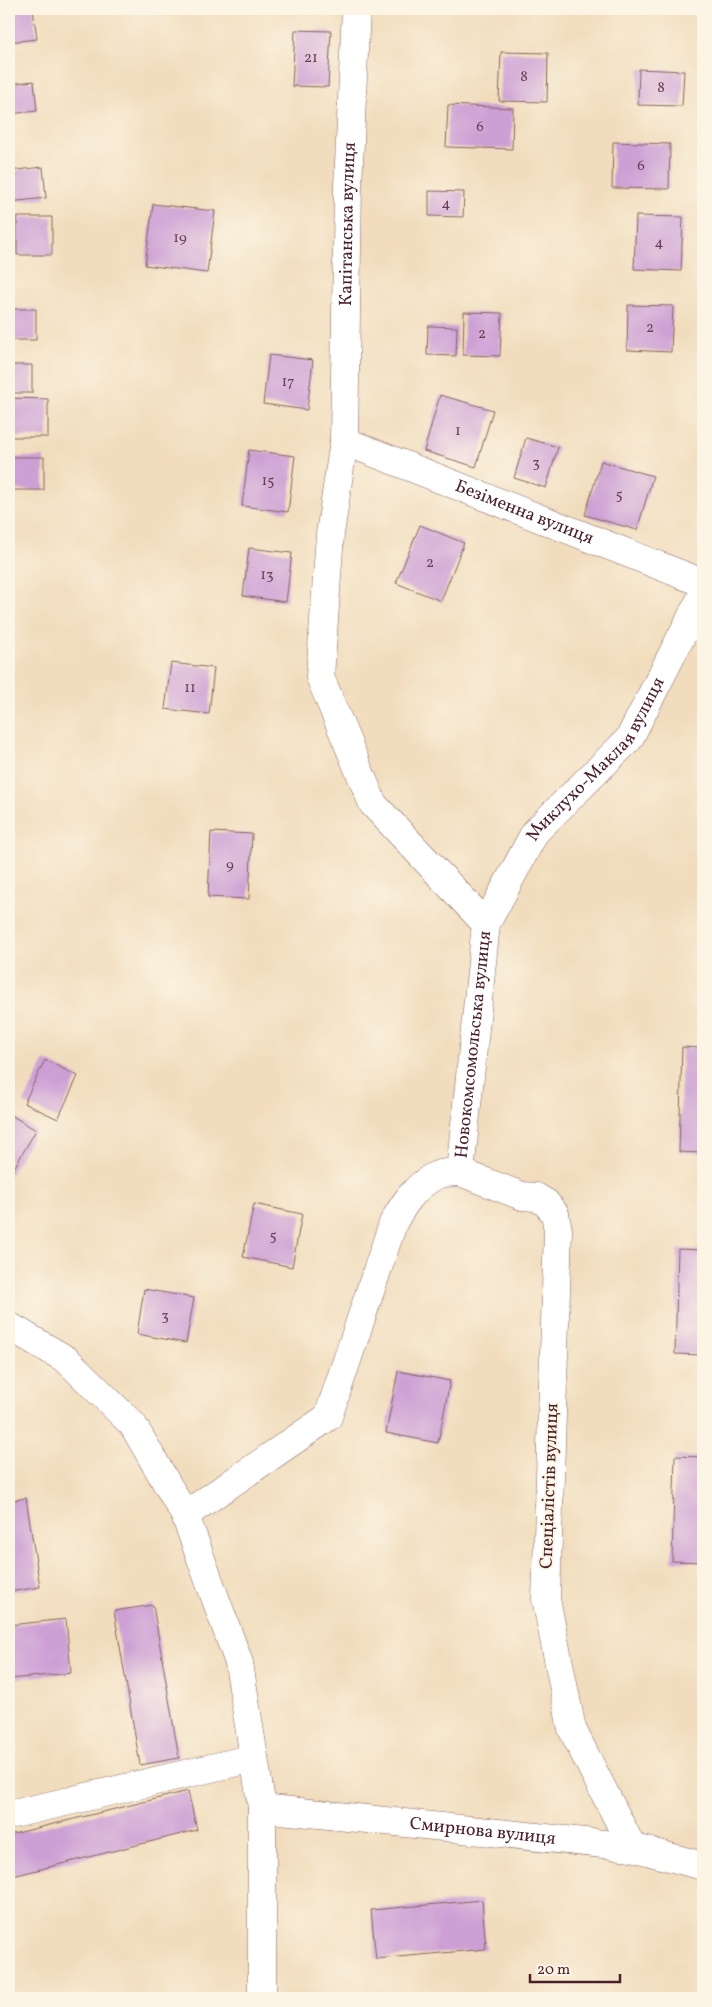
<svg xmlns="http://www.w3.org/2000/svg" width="712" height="2007" font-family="Vollkorn,serif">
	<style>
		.building { fill: #cda0d5 }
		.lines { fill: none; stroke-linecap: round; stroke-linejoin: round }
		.minor-casing { stroke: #84625e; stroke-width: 29 }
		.minor { stroke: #fff; stroke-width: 28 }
		.labels { text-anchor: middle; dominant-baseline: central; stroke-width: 4; stroke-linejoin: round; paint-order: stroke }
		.number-label { font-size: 15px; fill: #6b3f56 }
		.street-label { font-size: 18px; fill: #4a1f2b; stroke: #fcf5e5 }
	</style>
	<rect width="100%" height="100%" fill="#fcf5e5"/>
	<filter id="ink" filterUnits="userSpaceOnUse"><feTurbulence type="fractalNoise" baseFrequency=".02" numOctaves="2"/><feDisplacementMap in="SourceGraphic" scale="10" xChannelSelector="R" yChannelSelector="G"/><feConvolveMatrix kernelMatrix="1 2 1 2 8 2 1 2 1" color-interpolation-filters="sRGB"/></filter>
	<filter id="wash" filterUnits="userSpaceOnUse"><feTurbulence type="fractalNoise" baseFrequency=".0096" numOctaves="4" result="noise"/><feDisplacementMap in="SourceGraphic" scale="20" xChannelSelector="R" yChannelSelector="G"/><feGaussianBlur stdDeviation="1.12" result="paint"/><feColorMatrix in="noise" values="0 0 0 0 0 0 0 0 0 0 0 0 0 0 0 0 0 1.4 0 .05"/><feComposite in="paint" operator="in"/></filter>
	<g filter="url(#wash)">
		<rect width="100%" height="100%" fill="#f1ddbd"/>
		<g id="blocks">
			<path class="building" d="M9,9h24l4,30 -28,3z
				M295,30l36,1 -3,56 -36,-1z
				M501,52l47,1 -1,49 -48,-1z
				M639,69l45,2 -2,35 -44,-1z
				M34,81l3,30 -28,3v-30z
				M448,105l65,3 -1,41 -66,-2z
				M613,142l57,2 -1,45 -57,-1z
				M43,167l3,31 -37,4v-31z
				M429,191l35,1 -1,25 -34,-1z
				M153,204l62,7 -8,62 -62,-8z
				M636,216l47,1 -2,54 -47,-2z
				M17,217h35v38h-35z
				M628,305l45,1 -2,46 -44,-2z
				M9,309h27v31h-27z
				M464,312l38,1 -2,43 -37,-1z
				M428,326l29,1 -1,29 -29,-1z
				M269,355l44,5 -6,50 -44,-6z
				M9,365h23v28h-23z
				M440,395l53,15 -17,57 -52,-16z
				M9,398l39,1v38h-39z
				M526,438l32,9 -12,41 -32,-10z
				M249,450l46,6 -7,56 -46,-6z
				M9,457h35v33h-35z
				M601,461l52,15 -16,54 -52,-15z
				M420,525l44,18 -23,58 -45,-18z
				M249,548l43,5 -6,49 -43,-6z
				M171,663l43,5 -5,46 -44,-5z
				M211,832l41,2 -3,65 -41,-2z
				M682,1047l21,1v105l-24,-1z
				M45,1060l33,16 -20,43 -34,-16z
				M9,1114l27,16 -27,47z
				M254,1204l48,10 -10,53 -49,-10z
				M678,1249l25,1v105l-28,-1z
				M144,1289l50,9 -8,45 -49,-9z
				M398,1371l52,10 -12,62 -52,-10z
				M675,1456l28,1v105l-31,-1z
				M26,1498l14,89 -31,5v-91z
				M153,1605l26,153 -39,7 -26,-154z
				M66,1619l5,54 -62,6v-54z
				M188,1791l9,39 -188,47v-42z
				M482,1900l4,49 -110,10 -5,-49z
				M9,1979l6,19h-6z"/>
		</g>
	</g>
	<g filter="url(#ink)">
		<use href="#blocks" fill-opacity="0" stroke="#84625e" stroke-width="1"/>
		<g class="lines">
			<g class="minor-casing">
				<g id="minor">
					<path id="s1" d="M344,441l359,142"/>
					<path id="s2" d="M486,924l49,-92 94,-93 74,-145"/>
					<path d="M460,1172l62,24 14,1 10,6 9,11 3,16 -12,369 26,130 60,118"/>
					<path d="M9,1326l58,34 66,65 52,90"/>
					<path id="s3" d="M262,1808l370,39 71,19"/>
					<path d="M9,1815l245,-57"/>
					<path id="s4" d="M262,1998v-190l-23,-145 -54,-148 143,-98 65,-194c11,-20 23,-38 44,-48 7,-3 16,-2 23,-3l26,-248 -113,-120 -53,-127 10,-143 14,-93 4,-255 8,-177"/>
				</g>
			</g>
			<use href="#minor" class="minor"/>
		</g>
	</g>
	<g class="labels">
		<g class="number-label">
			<text x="311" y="58">21</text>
			<text x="524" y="77">8</text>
			<text x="661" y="88">8</text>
			<text x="480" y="127">6</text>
			<text x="641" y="166">6</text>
			<text x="446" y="204">4</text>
			<text x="180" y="238">19</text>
			<text x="659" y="243">4</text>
			<text x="650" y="328">2</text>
			<text x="482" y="334">2</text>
			<text x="288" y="382">17</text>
			<text x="458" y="431">1</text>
			<text x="536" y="463">3</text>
			<text x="268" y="481">15</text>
			<text x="619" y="495">5</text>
			<text x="430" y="563">2</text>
			<text x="267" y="575">13</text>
			<text x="190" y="688">11</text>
			<text x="230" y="865">9</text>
			<text x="273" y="1236">5</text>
			<text x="165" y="1316">3</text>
		</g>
		<g class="street-label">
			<text stroke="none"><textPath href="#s4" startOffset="1968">Капітанська вулиця</textPath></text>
			<text stroke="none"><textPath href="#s1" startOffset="194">Безіменна вулиця</textPath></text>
			<text stroke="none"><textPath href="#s2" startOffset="200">Миклухо-Маклая вулиця</textPath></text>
			<text stroke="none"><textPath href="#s4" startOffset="1090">Новокомсомольська вулиця</textPath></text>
			<text transform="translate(550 1486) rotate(-88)">Спеціалістів вулиця</text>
			<text stroke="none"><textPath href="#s3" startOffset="222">Смирнова вулиця</textPath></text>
		</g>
	</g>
	<rect width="712" height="2007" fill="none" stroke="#fcf5e5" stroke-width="30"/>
	<path d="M530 1974v8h90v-8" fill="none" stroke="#4a1f2b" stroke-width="2.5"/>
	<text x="537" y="1974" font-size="15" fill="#4a1f2b" stroke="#fcf5e5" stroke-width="4" paint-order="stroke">20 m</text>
</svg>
